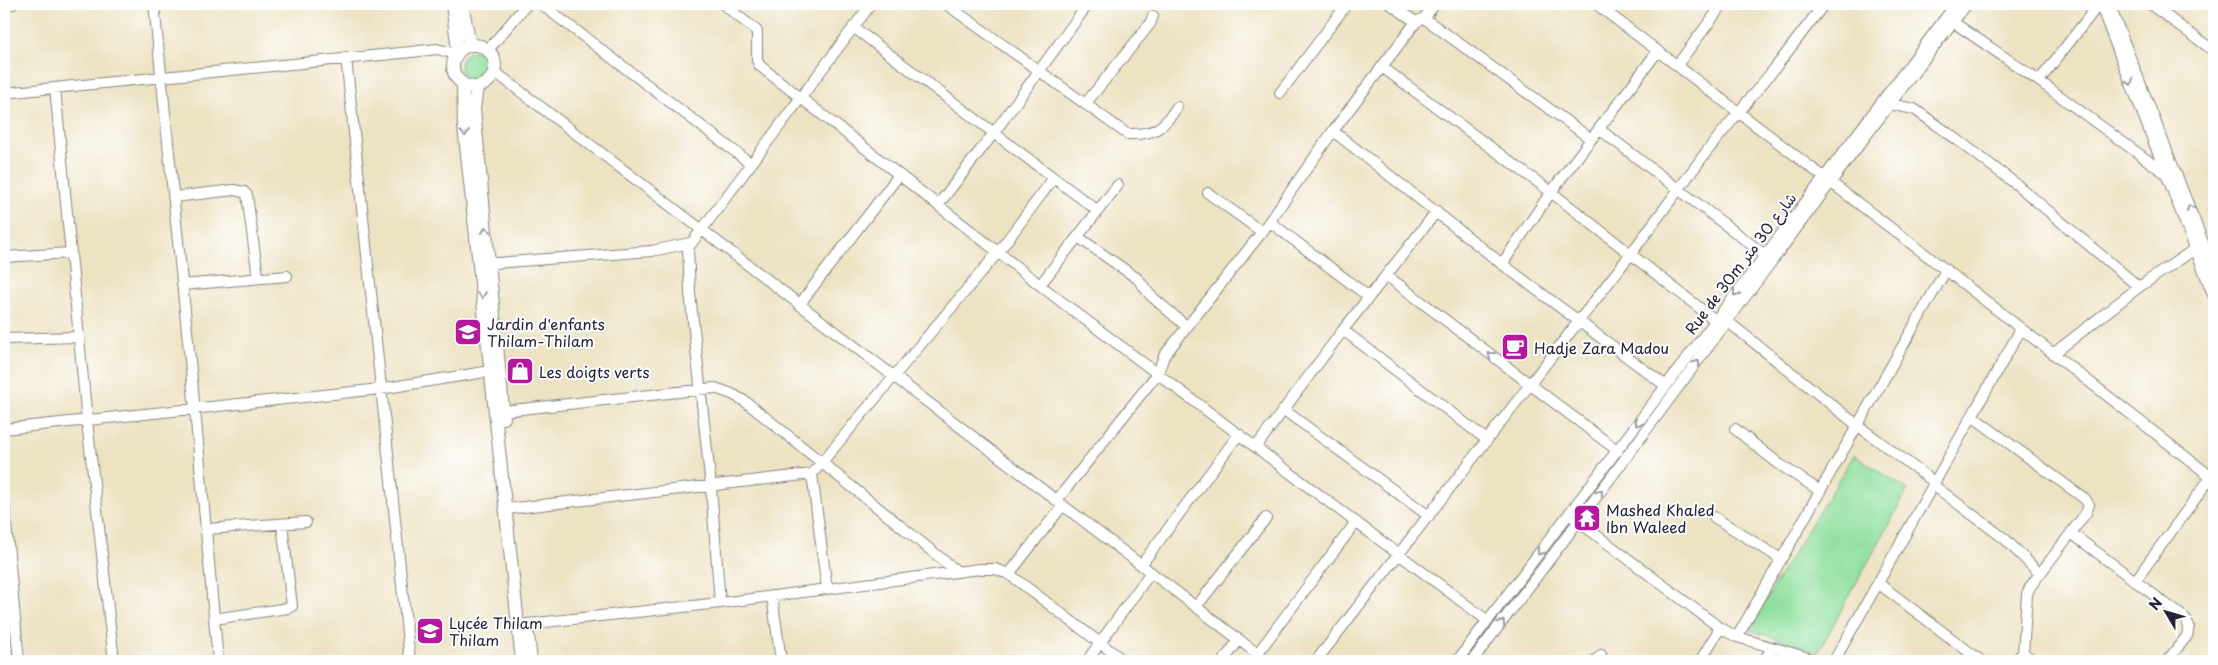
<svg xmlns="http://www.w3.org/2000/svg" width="2218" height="665" font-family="'Playpen Sans','Playpen Sans Arabic',sans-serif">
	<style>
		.green { fill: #90e09f; stroke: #59816d }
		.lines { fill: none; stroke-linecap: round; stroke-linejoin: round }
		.minor-casing { stroke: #88827e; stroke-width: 12 }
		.major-casing { stroke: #88827e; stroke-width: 14 }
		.minor { stroke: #fff; stroke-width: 10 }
		.major { stroke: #fff; stroke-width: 12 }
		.oneway { stroke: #9c9ca7 }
		.labels { text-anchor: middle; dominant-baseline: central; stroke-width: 4; stroke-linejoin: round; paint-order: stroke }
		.street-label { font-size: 15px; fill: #22223b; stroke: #fff }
		.poi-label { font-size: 15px; fill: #22223b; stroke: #fff; text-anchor: start }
	</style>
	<rect width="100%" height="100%" fill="#fff"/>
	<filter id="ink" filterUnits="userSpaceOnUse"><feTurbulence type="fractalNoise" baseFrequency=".02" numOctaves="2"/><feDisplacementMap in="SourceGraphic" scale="10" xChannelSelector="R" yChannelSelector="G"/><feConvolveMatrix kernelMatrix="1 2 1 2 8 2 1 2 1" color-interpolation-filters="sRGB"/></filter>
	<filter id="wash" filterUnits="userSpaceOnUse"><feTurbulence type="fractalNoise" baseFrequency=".0096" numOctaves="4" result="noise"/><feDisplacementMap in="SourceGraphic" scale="20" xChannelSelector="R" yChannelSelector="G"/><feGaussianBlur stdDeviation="1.12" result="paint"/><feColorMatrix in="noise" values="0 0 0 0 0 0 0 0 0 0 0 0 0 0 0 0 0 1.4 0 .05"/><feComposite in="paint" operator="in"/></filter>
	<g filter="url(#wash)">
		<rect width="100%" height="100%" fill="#ede2c2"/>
		<path class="green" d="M460 66a15 15 0 1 1 30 0a15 15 0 1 1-30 0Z
			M1854,455l54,35 -90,162 -68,-22 33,-60z"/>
	</g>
	<g filter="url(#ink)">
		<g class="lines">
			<g class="minor-casing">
				<path id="minor" d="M154,4l41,406 23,251
					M541,4l209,159
					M723,4l34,27v29l3,6 303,237 425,318
					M946,4l181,130c26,1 36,-5 50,-27
					M1390,4l26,18
					M1596,4l350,266 268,209
					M2100,4l114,293
					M2109,4l105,266
					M2150,4l64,47
					M4,5l9,-1
					M1424,18l167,121
					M1953,22l86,59 126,92
					M853,27l245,184
					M488,50l39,-46
					M346,57l64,604
					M1677,65l46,-61
					M1382,67l169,125 164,128
					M495,72l772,589
					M2039,81l60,-77
					M55,88l32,333 27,240
					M4,93l407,-41 26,-3 19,5
					M1280,93l67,-89
					M1086,103l64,-79 3,-8
					M1889,104l25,5 41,29 61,46 123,103
					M1599,129l166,126
					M1333,131l169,133 164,122
					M1208,193l54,39
					M174,197l60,-7 10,2 3,3 11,82
					M938,205l55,-71 95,-130
					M1270,222l99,75
					M1078,237l60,42 12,16 36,31
					M4,257l67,-4
					M482,264l170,-13 38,-8
					M1502,264l49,-72 107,-141
					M1386,275l232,176
					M182,285l105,-9
					M1040,285l78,-100
					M799,305l100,-130
					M1727,321l130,104 77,57
					M1343,330l144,110
					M4,339l75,-2
					M2053,354l86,-67 56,-38
					M1284,410l145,106
					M503,411l212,-23 17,6 14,8 212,170
					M1972,416l113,83 4,6 -3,8 -56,74 -3,7 -4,59 -8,8
					M4,429l376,-40 117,-19
					M1735,429l44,35 41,27
					M1256,447l87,-117 94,-119
					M812,474l15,115
					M1933,485l72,54 35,35
					M1057,500l101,-127 6,-17 98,-124 71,-101 83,-109 8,-4 11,-14
					M4,502l15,159
					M506,509l306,-35 187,-223 54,-72
					M1714,517l67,42
					M1575,519l145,109 17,9 82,24
					M206,529l100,-7
					M2071,533l115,86 3,7 -2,10 -20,25
					M1141,565l98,-131
					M1009,574l54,-69
					M2135,581l76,-104
					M1878,583l103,78
					M772,596l9,65
					M720,603l-9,-116 -21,-194 -2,-45 183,-244
					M1196,607l70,-89
					M214,619l74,-11 4,-2 -10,-82
					M518,625l202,-22 259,-34h16l14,5 115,87
					M1737,637l209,-367
					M2023,653l11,8
					M1257,654l99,-132
					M1087,661l64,-89
					M1223,661l16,-21
					M1316,661l314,-406 77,-104 68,-83 49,-64
					M1457,661l499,-657
					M1472,661c168,-217 326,-441 495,-657
					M1595,661l6,-6
					M1700,661l20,-33
					M1763,661l10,-13
					M1834,661l187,-332"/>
			</g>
			<g class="major-casing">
				<path id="major" d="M452,4l6,47
					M462,4l8,41
					M453 66a21 21 0 1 1 42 0a21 21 0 1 1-42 0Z
					M463,85l1,42 58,534
					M477,87l-3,22 30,309
					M528,636l3,25"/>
			</g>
			<use href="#minor" class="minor"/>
			<use href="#major" class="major"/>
		</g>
		<defs><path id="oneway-chevron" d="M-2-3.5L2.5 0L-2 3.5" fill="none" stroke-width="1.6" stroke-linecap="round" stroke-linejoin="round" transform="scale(1.25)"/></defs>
		<g class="oneway">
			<use href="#oneway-chevron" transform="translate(2130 82) rotate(69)"/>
			<use href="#oneway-chevron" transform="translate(465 133) rotate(84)"/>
			<use href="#oneway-chevron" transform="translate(2190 208) rotate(-111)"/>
			<use href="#oneway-chevron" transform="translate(486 230) rotate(-96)"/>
			<use href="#oneway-chevron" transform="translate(1736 293) rotate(128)"/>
			<use href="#oneway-chevron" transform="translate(482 295) rotate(84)"/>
			<use href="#oneway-chevron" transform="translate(1491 355) rotate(-143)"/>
			<use href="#oneway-chevron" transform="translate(1697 363) rotate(-54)"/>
			<use href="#oneway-chevron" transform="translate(1638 423) rotate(127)"/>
			<use href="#oneway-chevron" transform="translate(1600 493) rotate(-53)"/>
			<use href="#oneway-chevron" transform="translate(1540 552) rotate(127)"/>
			<use href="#oneway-chevron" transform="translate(1502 623) rotate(-53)"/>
		</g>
	</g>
	<defs>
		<g id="school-square" transform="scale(1.4375)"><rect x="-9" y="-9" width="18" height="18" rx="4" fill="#b5179e" stroke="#fff"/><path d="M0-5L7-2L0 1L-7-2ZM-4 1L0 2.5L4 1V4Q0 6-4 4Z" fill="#fff"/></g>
		<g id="cafe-square" transform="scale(1.4375)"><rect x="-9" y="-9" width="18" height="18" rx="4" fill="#b5179e" stroke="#fff"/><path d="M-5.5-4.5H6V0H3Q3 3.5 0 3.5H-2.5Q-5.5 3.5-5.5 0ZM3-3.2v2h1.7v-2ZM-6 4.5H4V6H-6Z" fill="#fff"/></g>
		<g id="shop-square" transform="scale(1.4375)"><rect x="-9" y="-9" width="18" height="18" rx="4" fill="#b5179e" stroke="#fff"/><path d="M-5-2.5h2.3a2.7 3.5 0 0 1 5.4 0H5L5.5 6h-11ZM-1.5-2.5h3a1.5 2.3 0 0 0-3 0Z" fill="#fff"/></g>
		<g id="temple-square" transform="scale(1.4375)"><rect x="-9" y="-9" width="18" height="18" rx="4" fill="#b5179e" stroke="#fff"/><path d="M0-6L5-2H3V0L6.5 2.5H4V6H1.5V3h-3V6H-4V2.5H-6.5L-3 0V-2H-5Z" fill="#fff"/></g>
	</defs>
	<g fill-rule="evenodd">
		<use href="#school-square" x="468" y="332"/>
		<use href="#cafe-square" x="1515" y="347"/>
		<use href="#shop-square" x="520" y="371"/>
		<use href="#temple-square" x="1587" y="518"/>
		<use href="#school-square" x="430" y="631"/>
	</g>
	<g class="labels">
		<g class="street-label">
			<text transform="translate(1740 263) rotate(-53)">Rue de 30m شارع 30 متر</text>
		</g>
		<g class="poi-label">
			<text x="487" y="323">Jardin d'enfants<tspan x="487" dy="17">Thilam-Thilam</tspan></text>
			<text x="1534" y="347">Hadje Zara Madou</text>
			<text x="539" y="371">Les doigts verts</text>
			<text x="1606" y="509">Mashed Khaled<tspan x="1606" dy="17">Ibn Waleed</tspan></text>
			<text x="449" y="622">Lycée Thilam<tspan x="449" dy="17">Thilam</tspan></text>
		</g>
	</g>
	<rect width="2218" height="665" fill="none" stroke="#fff" stroke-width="20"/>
	<g transform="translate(2166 612) rotate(308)" stroke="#ffffff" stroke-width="4" paint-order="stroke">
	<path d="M0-4L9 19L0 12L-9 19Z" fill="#22223b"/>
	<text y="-8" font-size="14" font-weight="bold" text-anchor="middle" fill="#22223b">N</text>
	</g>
</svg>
